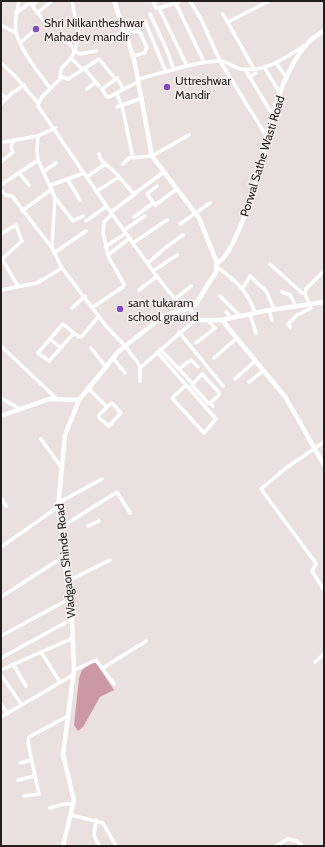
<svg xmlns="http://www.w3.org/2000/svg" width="325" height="847" font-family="Cabin,sans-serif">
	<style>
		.water { fill: #cc98a4 }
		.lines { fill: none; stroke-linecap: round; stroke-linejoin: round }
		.street { stroke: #fff; stroke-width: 3.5 }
		.secondary { stroke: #fff; stroke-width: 4.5 }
		.poi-dot { fill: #7f4bc2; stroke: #f7efeb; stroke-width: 1.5 }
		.labels { text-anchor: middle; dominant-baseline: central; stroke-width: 3; stroke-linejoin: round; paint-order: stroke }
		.poi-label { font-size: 12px; fill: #211e1c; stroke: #f7efeb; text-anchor: start }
		.street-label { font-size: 12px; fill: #211e1c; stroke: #f7efeb }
	</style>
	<rect width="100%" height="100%" fill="#eae1de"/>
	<path class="water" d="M92,663h4l18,27 -14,7 -17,30 -5,4 -4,-6 5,-47 3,-8z"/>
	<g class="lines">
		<path class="street" d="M19,1c-2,10 -5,20 -3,31 4,18 23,41 34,56
			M37,1l-4,4v2l12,15
			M72,1l7,36 -7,20 -11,12 -1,10 -19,19 -3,8 74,108 46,64 26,32
			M153,1l3,7h3l28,58
			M180,1l-4,2 1,3 27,56
			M190,1l11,18 19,42 47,76
			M159,8l17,-5
			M16,13l12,-9h5
			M37,13l15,-12
			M150,14l16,34 8,22
			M223,14l31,55
			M228,22l41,-21
			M1,25l15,8
			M126,35l10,-4 4,1 7,16 -3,5 -11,3
			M108,40l37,-19 21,51
			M67,41l8,9
			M21,42l13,-11
			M75,51l5,3 16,-3
			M71,58l11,11
			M1,63l14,13 23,27
			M276,63l11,15
			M264,67l16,26
			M84,68l15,18
			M245,69l27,45
			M62,77l6,2 31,-20 14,17
			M249,77l7,-4
			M138,79c27,-6 54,-17 81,-18 9,-1 13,7 22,8 24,4 46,-12 64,-24
			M87,89l9,-7
			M123,89l-6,-11 -15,11 5,8h2l30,-16
			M116,93l6,12 10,49
			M1,94l5,5
			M1,104l11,-11 12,-8
			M117,107l25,-9
			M38,136l-1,16 1,8 17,38 -3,49
			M4,142l34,-6 17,-8
			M99,154c2,11 14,13 20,23
			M1,162l12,-10 -2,-5 3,-7
			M123,164l6,-6 23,-2 37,-21
			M43,172l13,-9
			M20,174l9,11
			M87,177l18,-13
			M68,180l12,20
			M1,185l37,-25
			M51,185l33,-12
			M157,186l-10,8 8,11 22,-16
			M1,190l4,5 7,1 40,52 10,20 44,58 19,20 13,17 2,5v13
			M97,191l22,-14 15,17 30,-22
			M56,199l17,22 10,-5
			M22,211l30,-22
			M111,212l24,-18
			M134,217l19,-14
			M86,221l21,-15
			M180,224l30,-21
			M124,230l21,-14
			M1,234l15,-9 6,16 -21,19
			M133,243l34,-23
			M105,247l21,-14
			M54,253l32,-22
			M108,255l22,-17
			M2,259l16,27
			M148,263l17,-15 18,-13
			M270,264l32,29 3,1
			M217,267c18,13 31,24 38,46
			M153,271l24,-16
			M243,288l7,-12 16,15 8,18
			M1,290l36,-7 25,-15
			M139,290l18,-14
			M282,292l8,3 6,11
			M220,296l20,20
			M175,299l16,-13
			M309,304l-4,-10 1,-5 18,-18
			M93,307l30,-20 1,-3 -16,-28 -5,-24 1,-10 8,-8
			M72,308l13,-12
			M269,310l3,10
			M226,312l6,6
			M250,314l6,19
			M290,327l-2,-3 9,-9 14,-7
			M179,332l44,54
			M74,333l-11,-9 -25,29 11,8 25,-28 5,4 3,-1 17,-20
			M50,339l11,9
			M196,343l19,-15 -6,-7
			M1,346l56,53
			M91,348l14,18
			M160,349l32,34
			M157,352l59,67 -12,14 -32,-35 14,-13
			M113,358l12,15
			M214,358l23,-20
			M140,368l55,-48
			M179,369l12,-9 7,7
			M235,379l20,-18
			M249,382l14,-11
			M88,388l19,19 5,-4 9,10 -12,13 -10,-8v-3l8,-8
			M1,398l17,10
			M210,403h-2l-16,-18 10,-11 17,18v3l-9,8 3,3
			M41,439l20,28
			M324,442l-38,26 -25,21 54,73 1,2 -4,7 12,19
			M1,498l5,8
			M58,503l44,-24
			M88,526l11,-5
			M60,528l57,-36 13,21
			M1,547l57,-40
			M66,582l44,-22
			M1,597l62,-40
			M1,636l68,-37
			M41,652l19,30
			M1,658l71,-39
			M315,662l9,-8
			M13,664l13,22
			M103,668l43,-27
			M1,670l72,-32
			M74,670l22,-10 18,24
			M1,675l21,30
			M1,704l6,9
			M1,717l72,-42
			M20,763l11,-3
			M18,780l17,-4 -7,-34 1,-5 39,-21
			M24,796l15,-2 -4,-18
			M50,808l14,-4h9
			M71,815l32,8 12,21
			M96,820l-2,15 5,11
			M276,846l12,-7 9,2 5,5"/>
		<path class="secondary" d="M217,263c17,-7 40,-81 45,-101 4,-20 7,-40 14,-59 7,-20 18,-46 33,-61 5,-5 10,-8 15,-11
			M190,308l5,12h27l42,-9 60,-9
			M222,320l64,78 38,67
			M1,416l48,-17 30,1
			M63,846l11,-46 -11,-45 11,-85 -2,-51 -14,-112 7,-72 14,-35 39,-48 45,-36 27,-8 5,-3 21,-33 1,-9 -18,-45 -47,-62 -18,-97 -20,-58"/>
	</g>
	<g class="poi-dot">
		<circle cx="36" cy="29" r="4"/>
		<circle cx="167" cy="87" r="4"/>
		<circle cx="120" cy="309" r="4"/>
	</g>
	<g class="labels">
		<g class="poi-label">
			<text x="44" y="22">Shri Nilkantheshwar<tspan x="44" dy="14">Mahadev mandir</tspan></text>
			<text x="175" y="80">Uttreshwar<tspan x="175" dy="14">Mandir</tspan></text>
			<text x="128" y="302">sant tukaram<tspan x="128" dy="14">school graund</tspan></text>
		</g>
		<g class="street-label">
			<text transform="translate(262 156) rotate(-73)">Porwal Sathe Wasti Road</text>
			<text transform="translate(65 561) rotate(-96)">Wadgaon Shinde Road</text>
		</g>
	</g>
	<rect width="325" height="847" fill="none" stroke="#211e1c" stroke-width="4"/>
</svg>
